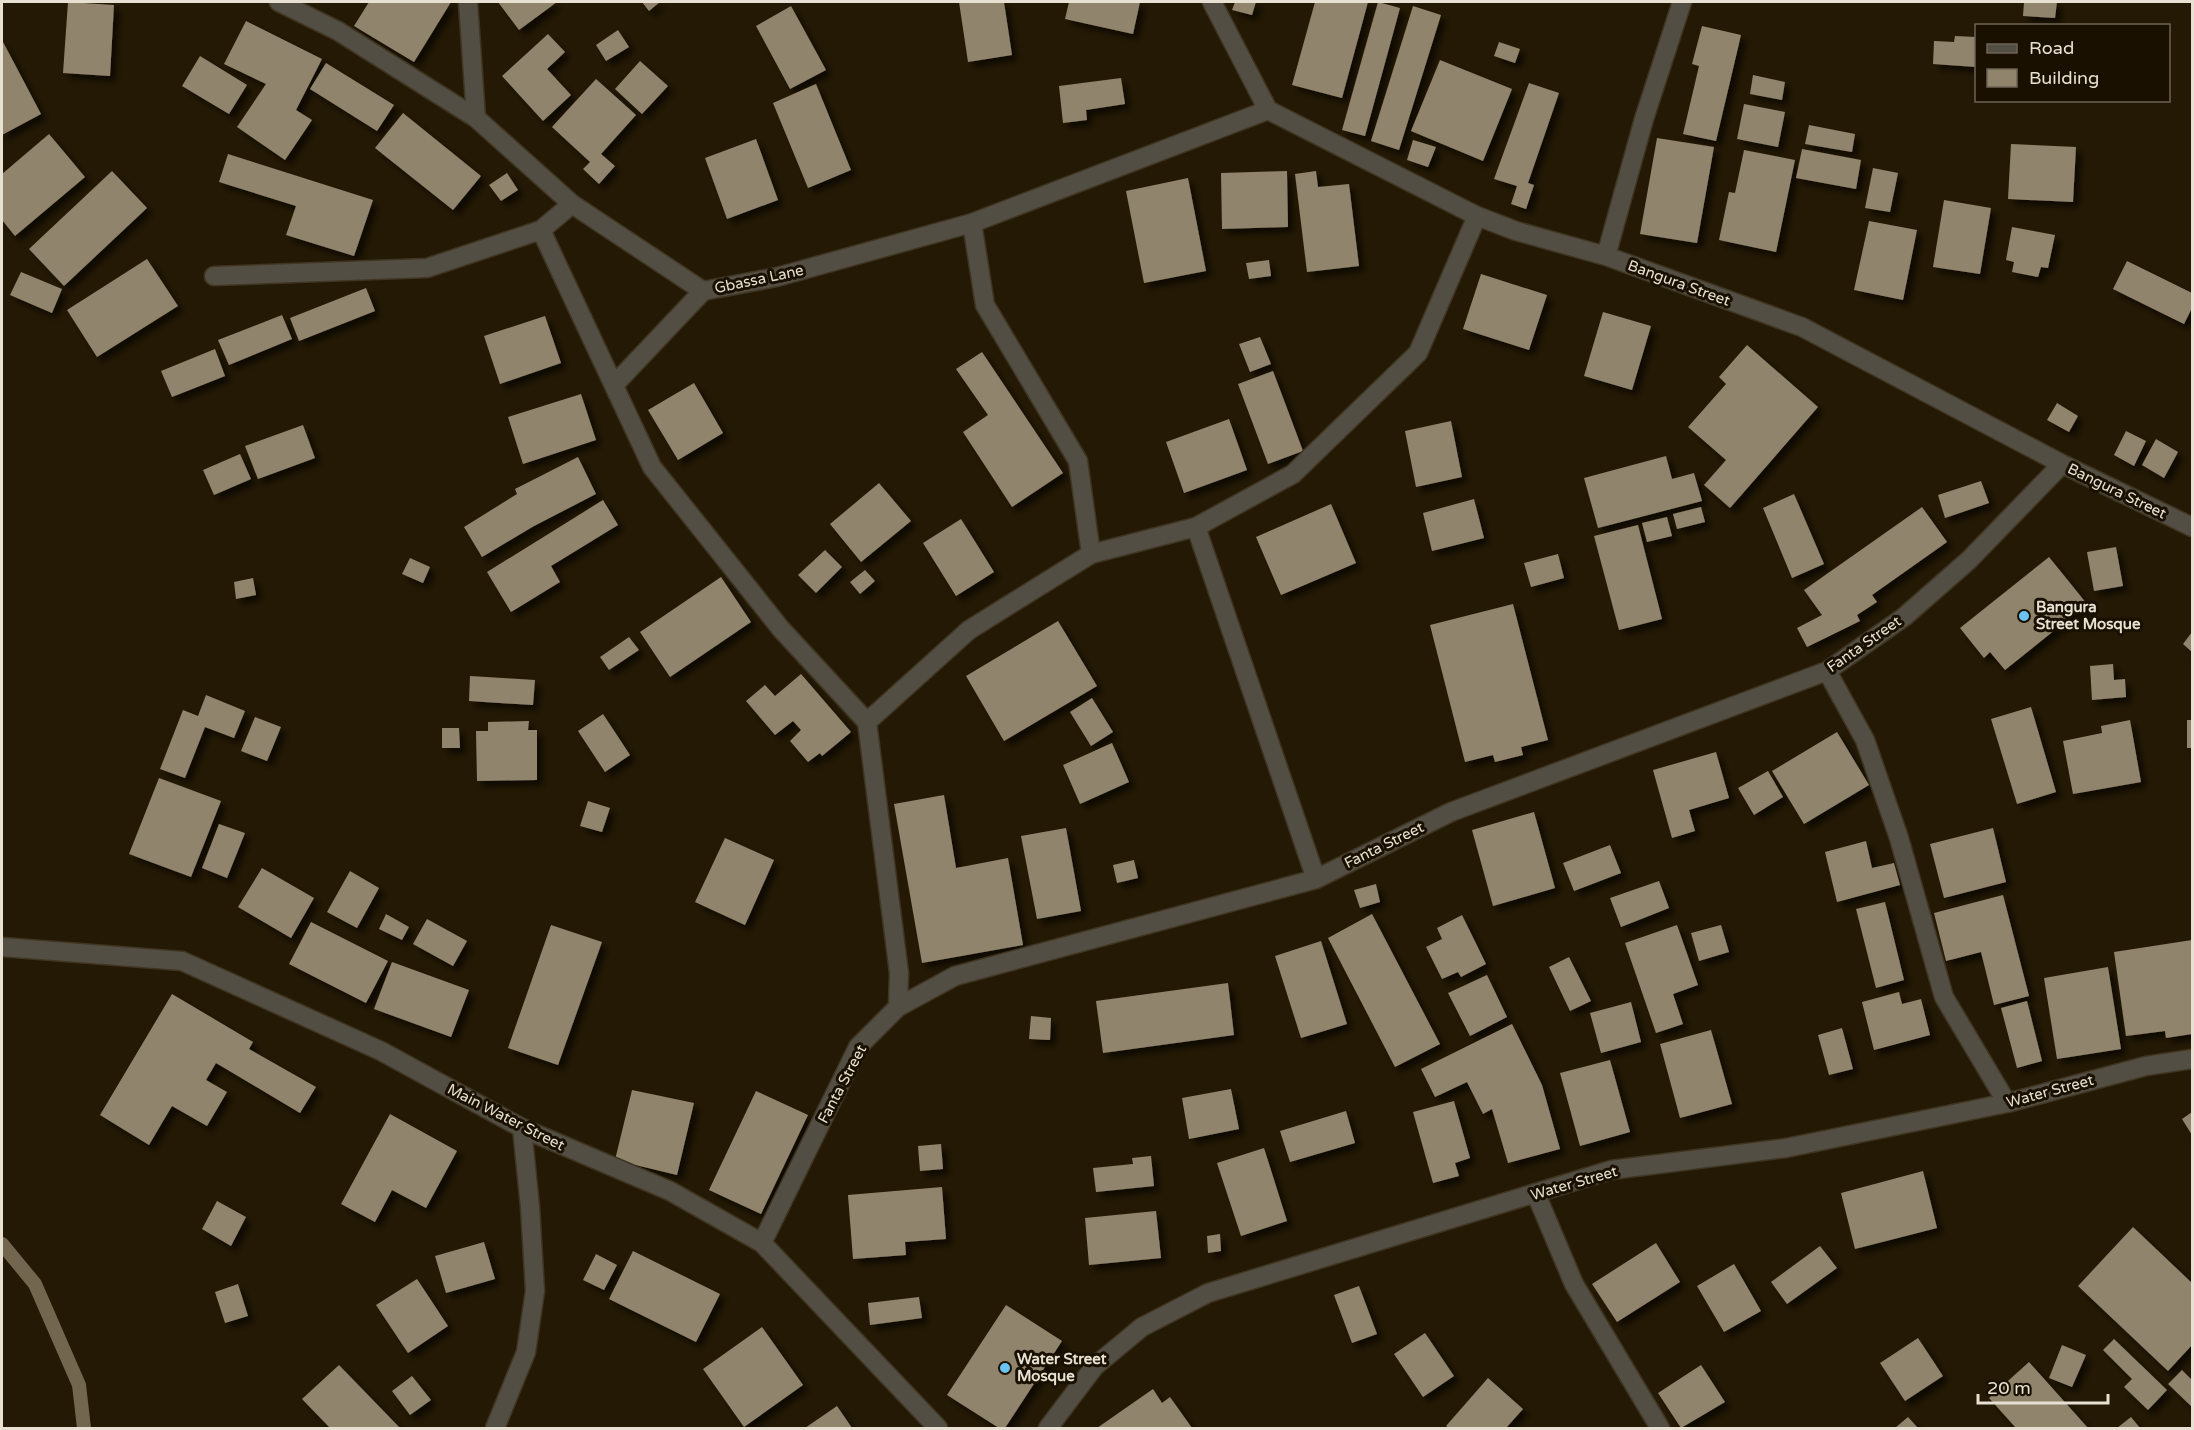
<svg xmlns="http://www.w3.org/2000/svg" width="2194" height="1430" font-family="'Varela Round',sans-serif">
	<style>
		.lines { fill: none; stroke-linecap: round; stroke-linejoin: round }
		.stream { stroke: #72664e; stroke-width: 14 }
		.building { fill: #91846c; filter: url(#shadow) }
		.street-casing { stroke: #3f3521; stroke-width: 21 }
		.street { stroke: #534e44; stroke-width: 18 }
		.poi-dot { fill: #6bc3f2; stroke: #1a1000; stroke-width: 2 }
		.labels { text-anchor: middle; dominant-baseline: central; stroke-width: 6; stroke-linejoin: round; paint-order: stroke }
		.street-label { font-size: 15px; fill: #e7e0d3; stroke: #1a1000 }
		.poi-label { font-size: 15px; font-weight: bold; fill: #e7e0d3; stroke: #1a1000; text-anchor: start }
	</style>
	<defs>
		<filter id="shadow"><feDropShadow dx="5.5" dy="5.5" stdDeviation="3" flood-color="#0009"/></filter>
	</defs>
	<rect width="100%" height="100%" fill="#241904"/>
	<g class="lines">
		<path class="stream" d="M2,1244l33,40 44,101 5,43"/>
	</g>
	<path class="building" d="M68,2l46,3 -4,71 -47,-3z
		M369,2h82l-37,60 -60,-36z
		M498,2h59l-38,28z
		M642,2h18l-11,9z
		M959,2h45l8,53 -44,7z
		M1069,2h71l-7,32 -68,-15z
		M1235,2h21l-4,13 -20,-5z
		M1315,2h53l-26,96 -50,-13z
		M1378,2l22,6 -35,128 -23,-6z
		M2024,2h33l-2,16 -32,-2z
		M791,6l35,64 -36,19 -34,-63z
		M1413,6l28,9 -42,135 -28,-9z
		M246,21l76,38 -26,51 16,10 -27,40 -48,-33 29,-43 -42,-20z
		M1702,26l39,9 -25,106 -33,-7 16,-68 -7,-2z
		M618,30l11,17 -23,14 -10,-16z
		M548,34l17,18 -18,17 24,26 -28,26 -41,-45z
		M1955,36l21,1v30l-43,-3 1,-23 20,1z
		M2,40l39,74 -39,21z
		M1499,42l21,7 -5,14 -21,-7z
		M200,56l47,29 -18,29 -47,-28z
		M1440,60l72,29 -29,72 -72,-30z
		M640,61l28,25 -26,28 -27,-25z
		M326,63l68,42 -17,26 -67,-42z
		M1753,75l32,7 -3,18 -32,-6z
		M1121,78l4,26 -39,6 1,10 -24,3 -4,-37z
		M596,79l40,36 -35,39 14,12 -16,18 -16,-15 7,-7 -38,-35z
		M1529,83l30,10 -31,90 6,2 -8,24 -15,-5 6,-18 -23,-7z
		M816,84l35,86 -43,18 -35,-85z
		M1744,104l41,8 -7,35 -41,-8z
		M403,113l78,63 -28,34 -78,-62z
		M1809,125l46,9 -3,18 -47,-8z
		M49,134l36,43 -70,59 -13,-16v-46z
		M1657,138l57,9 -17,96 -57,-9z
		M756,139l22,61 -51,19 -22,-61z
		M1413,140l23,7 -8,20 -21,-7z
		M2011,144l65,3 -3,55 -65,-3z
		M1802,149l59,11 -5,29 -60,-11z
		M1744,150l51,10 -19,92 -57,-12 10,-48 6,1z
		M228,154l145,46 -19,56 -68,-21 10,-29 -77,-24z
		M1873,168l25,5 -8,39 -25,-4z
		M112,171l35,37 -83,78 -35,-37z
		M1287,171l1,56 -66,2 -1,-56z
		M1316,171l2,16 31,-3 10,82 -52,6 -12,-98z
		M507,173l11,17 -17,11 -12,-16z
		M1188,178l18,93 -62,12 -18,-92z
		M1944,200l47,8 -11,66 -47,-7z
		M1869,221l48,9 -14,70 -49,-10z
		M2012,227l43,8 -7,33 -7,-1 -3,10 -26,-5 2,-10 -8,-2z
		M147,259l31,47 -81,51 -30,-47z
		M1269,260l2,16 -22,3 -3,-16z
		M2127,261l65,32v15l-8,16 -71,-35z
		M21,272l41,17 -10,24 -42,-18z
		M1481,274l66,21 -18,55 -66,-21z
		M366,288l9,23 -76,30 -9,-23z
		M1603,312l48,14 -19,64 -48,-14z
		M282,315l10,24 -63,26 -11,-25z
		M545,316l16,47 -61,21 -16,-48z
		M1260,337l11,27 -21,8 -11,-28z
		M1747,345l71,62 -88,101 -26,-23 22,-25 -38,-33 38,-43 -7,-7z
		M215,349l10,27 -53,21 -11,-26z
		M982,352l81,121 -51,34 -49,-75 25,-17 -32,-46z
		M1273,371l30,80 -35,13 -30,-80z
		M694,383l29,50 -45,27 -30,-50z
		M581,394l15,46 -73,24 -15,-47z
		M2057,403l21,13 -9,16 -22,-12z
		M1229,419l18,51 -63,23 -18,-51z
		M1451,421l11,56 -46,10 -11,-56z
		M303,425l12,33 -57,21 -13,-33z
		M2126,431l20,10 -12,25 -20,-11z
		M2156,439l22,13 -14,26 -22,-13z
		M240,454l11,25 -37,16 -11,-25z
		M1666,456l6,23 22,-6 8,28 -104,27 -14,-50z
		M578,457l18,37 -62,32 -52,31 -18,-30 53,-33 -2,-5z
		M1981,481l8,22 -44,15 -7,-23z
		M879,483l32,38 -50,41 -31,-38z
		M1794,494l30,70 -32,14 -29,-70z
		M1474,499l10,39 -52,13 -9,-38z
		M603,500l15,25 -67,41 9,16 -49,30 -24,-40z
		M1331,504l25,59 -75,32 -25,-58z
		M1701,507l4,15 -28,7 -4,-15z
		M1922,507l25,35 -75,53 5,7 -20,13 3,6 -53,26 -10,-19 25,-13 -18,-25z
		M1667,517l5,19 -25,6 -5,-19z
		M961,519l33,53 -38,24 -33,-53z
		M1638,525l24,94 -43,11 -25,-94z
		M2116,547l7,39 -29,5 -7,-39z
		M825,550l17,17 -26,26 -18,-18z
		M1558,554l6,24 -33,9 -7,-24z
		M2049,557l38,47 -82,66 -15,-18 -6,6 -24,-30z
		M410,558l20,9 -7,16 -21,-9z
		M865,570l10,11 -15,13 -10,-12z
		M721,577l30,45 -81,55 -30,-45z
		M253,578l3,17 -20,4 -2,-17z
		M1513,604l35,136 -27,7 2,8 -28,7 -2,-7 -28,7 -35,-137z
		M1058,621l39,65 -93,55 -38,-65z
		M2192,632v20l-9,-8z
		M629,637l10,13 -30,20 -9,-13z
		M2113,664l1,16 11,-1 1,18 -34,3 -2,-34z
		M801,674l50,58 -29,24 -2,-3 -12,9 -18,-21 11,-11 -8,-9 -18,14 -29,-34 19,-16 10,11z
		M470,676l65,4 -2,25 -64,-4z
		M206,695l39,16 -11,27 -29,-11 -20,51 -25,-9 23,-59 15,6z
		M1092,698l21,34 -22,14 -21,-34z
		M2031,707l25,85 -39,12 -26,-85z
		M603,714l27,41 -25,17 -27,-41z
		M255,717l26,10 -14,34 -26,-10z
		M2130,720l11,62 -68,12 -10,-53 39,-8 -1,-7z
		M2187,720h5v28h-5z
		M529,721l-1,9h9v50l-60,1 -1,-50h12v-9z
		M442,728h17l1,20h-18z
		M1837,732l32,53 -65,39 -32,-53z
		M1112,743l17,39 -49,22 -17,-39z
		M1716,752l13,46 -40,12 6,21 -23,7 -19,-68z
		M1768,771l15,26 -29,18 -16,-27z
		M159,778l62,23 -30,76 -62,-23z
		M944,795l12,73 52,-10 15,87 -101,18 -28,-159z
		M588,801l22,7 -8,24 -22,-6z
		M1534,812l21,76 -62,18 -21,-76z
		M219,824l26,9 -18,45 -25,-10z
		M1066,828l15,83 -44,8 -16,-83z
		M1993,828l13,54 -62,16 -14,-54z
		M725,838l49,22 -29,65 -50,-23z
		M1866,841l6,27 22,-5 6,22 -63,17 -12,-50z
		M1610,845l11,28 -47,18 -11,-28z
		M1134,860l4,18 -21,5 -4,-18z
		M262,868l52,30 -23,40 -53,-31z
		M350,871l29,17 -22,40 -30,-16z
		M1659,881l10,27 -48,19 -11,-29z
		M1376,884l4,18 -20,6 -6,-18z
		M2003,895l26,101 -35,9 -13,-53 -35,9 -12,-48z
		M1885,902l19,78 -28,8 -20,-79z
		M386,914l23,13 -7,13 -23,-11z
		M1372,914l68,130 -45,23 -67,-129z
		M1462,915l24,49 -25,13 -3,-5 -16,7 -16,-32 16,-8 -5,-11z
		M427,919l40,22 -14,25 -40,-22z
		M311,922l77,39 -22,42 -77,-39z
		M551,925l51,17 -44,123 -50,-17z
		M1677,925l21,60 -25,9 10,30 -27,9 -31,-90z
		M1721,925l8,27 -30,9 -8,-28z
		M2192,940v94l-26,4 -1,-7 -39,5 -12,-84z
		M1321,941l26,83 -46,14 -26,-82z
		M1569,957l22,44 -21,10 -21,-44z
		M392,962l77,28 -18,47 -77,-28z
		M2108,967l13,82 -64,10 -13,-81z
		M1487,975l20,42 -37,19 -22,-43z
		M1228,983l6,52 -131,18 -7,-52z
		M1899,992l3,12 19,-5 9,36 -56,15 -12,-48z
		M172,994l81,48 -4,7 67,38 -16,26 -84,-50 -10,17 21,12 -20,34 -35,-20 -23,39 -49,-30z
		M2027,1001l15,60 -25,7 -16,-60z
		M1631,1002l10,40 -40,11 -11,-40z
		M1031,1016l20,2 -1,22 -21,-1z
		M1512,1024l30,61 18,64 -52,14 -16,-54 -9,5 -16,-32 -32,15 -14,-28z
		M1842,1028l11,41 -24,6 -11,-40z
		M1711,1030l21,74 -52,14 -20,-74z
		M1610,1060l20,72 -50,14 -20,-73z
		M1231,1089l8,40 -50,10 -7,-41z
		M632,1090l62,13 -17,72 -62,-15z
		M756,1091l52,24 -47,99 -52,-24z
		M1454,1101l16,57 -15,5 4,13 -26,7 -20,-71z
		M1346,1111l9,32 -65,19 -10,-31z
		M2192,1112v23l-10,-16z
		M390,1114l67,37 -31,57 -34,-18 -17,32 -34,-18z
		M941,1144l2,25 -23,2 -2,-25z
		M1264,1148l23,73 -46,15 -24,-73z
		M1151,1156l3,30 -58,6 -3,-24 40,-4 -1,-6z
		M1923,1171l14,57 -82,21 -14,-56z
		M942,1187l4,52 -41,3 1,13 -53,4 -5,-64z
		M217,1201l29,16 -15,29 -29,-17z
		M1156,1211l5,47 -72,7 -4,-47z
		M2133,1227l59,56v62l-24,26 -90,-85z
		M1220,1234l1,17 -13,2 -1,-17z
		M484,1242l11,37 -49,14 -11,-37z
		M1656,1243l24,39 -63,40 -25,-38z
		M1820,1246l17,22 -50,36 -16,-22z
		M633,1251l87,43 -24,48 -87,-43z
		M596,1254l21,11 -13,25 -21,-10z
		M1734,1264l27,47 -37,21 -27,-46z
		M417,1279l31,47 -40,27 -32,-48z
		M238,1284l10,32 -23,7 -10,-31z
		M1359,1286l18,48 -25,9 -18,-48z
		M919,1297l3,21 -52,7 -2,-22z
		M1006,1305l56,36 -57,87h-6l-52,-33z
		M762,1327l41,58 -59,42 -41,-58z
		M1425,1333l29,43 -31,21 -29,-43z
		M1918,1338l25,38 -38,25 -25,-38z
		M2114,1339l53,51 -19,20 -24,-23 8,-8 -29,-29z
		M2062,1345l24,10 -14,32 -23,-9z
		M2029,1362l59,66h-72l-27,-30z
		M339,1365l61,63h-70l-28,-29z
		M1701,1365l24,37 -44,26 -23,-35z
		M2182,1370l10,10v27l-24,-23z
		M412,1376l19,24 -21,15 -18,-24z
		M1488,1378l35,31 -17,19h-57l-3,-2z
		M1153,1389l9,14 8,-6 22,31h-95z
		M837,1406l15,22h-47z
		M1908,1417l10,11h-23z
		M2131,1417l9,11h-23z"/>
	<g class="lines">
		<g class="street-casing">
			<path id="street" d="M279,2l59,29 138,87 96,86 131,87 74,-14 195,-54 296,-113
				M468,2l8,116
				M1212,2l56,108 209,106 39,15 90,25 196,71 260,137 130,63
				M972,223l13,82 93,156 13,93
				M541,230l111,237 129,162 86,93 32,251 -1,34
				M1606,256l38,-137 38,-117
				M214,276l213,-8 114,-38 31,-26
				M614,385l89,-94
				M1196,527l120,352
				M1827,671l38,69 34,98 45,159 63,106
				M867,722l102,-92 122,-76 105,-27 97,-53 125,-121 59,-137
				M2,947l180,14 199,90 141,77 148,63 92,52 176,185
				M1536,1194l38,90 86,144
				M762,1243l96,-196 40,-40 57,-31 361,-97 135,-67 376,-141 77,-54 65,-57 93,-96
				M495,1428l31,-76 9,-61 -5,-84 -8,-79
				M1048,1428l47,-62 47,-39 66,-34 403,-123 175,-22 221,-45 139,-37 46,-7"/>
		</g>
		<use href="#street" class="street"/>
	</g>
	<g class="poi-dot">
		<circle cx="2024" cy="616" r="6"/>
		<circle cx="1005" cy="1368" r="6"/>
	</g>
	<g class="labels">
		<g class="street-label">
			<text transform="translate(759 279) rotate(-12)">Gbassa Lane</text>
			<text transform="translate(1679 283) rotate(20)">Bangura Street</text>
			<text transform="translate(2117 491) rotate(26)">Bangura Street</text>
			<text transform="translate(1864 644) rotate(-35)">Fanta Street</text>
			<text transform="translate(1384 845) rotate(-26)">Fanta Street</text>
			<text transform="translate(842 1084) rotate(-62)">Fanta Street</text>
			<text transform="translate(2050 1091) rotate(-15)">Water Street</text>
			<text transform="translate(506 1117) rotate(27)">Main Water Street</text>
			<text transform="translate(1574 1183) rotate(-16)">Water Street</text>
		</g>
		<g class="poi-label">
			<text x="2036" y="607">Bangura<tspan x="2036" dy="17">Street Mosque</tspan></text>
			<text x="1017" y="1359">Water Street<tspan x="1017" dy="17">Mosque</tspan></text>
		</g>
	</g>
	<rect width="2194" height="1430" fill="none" stroke="#e7e0d3" stroke-width="6"/>
	<rect x="1975" y="24" width="195" height="78" fill="#1a1000" stroke="#6c6354" stroke-width="1.5"/>
	<rect x="1987" y="44" width="30" height="9" fill="#534e44" stroke="#6c6354" stroke-width="1.5"/>
	<text x="2029" y="54" font-size="18" fill="#e7e0d3">Road</text>
	<rect x="1987" y="69" width="30" height="18" fill="#91846c" stroke="#6c6354" stroke-width="1.5"/>
	<text x="2029" y="84" font-size="18" fill="#e7e0d3">Building</text>
	<path d="M1978 1394v9h130v-9" fill="none" stroke="#e7e0d3" stroke-width="3"/>
	<text x="1987" y="1394" font-size="18" fill="#e7e0d3" stroke="#1a1000" stroke-width="4.5" paint-order="stroke">20 m</text>
</svg>
